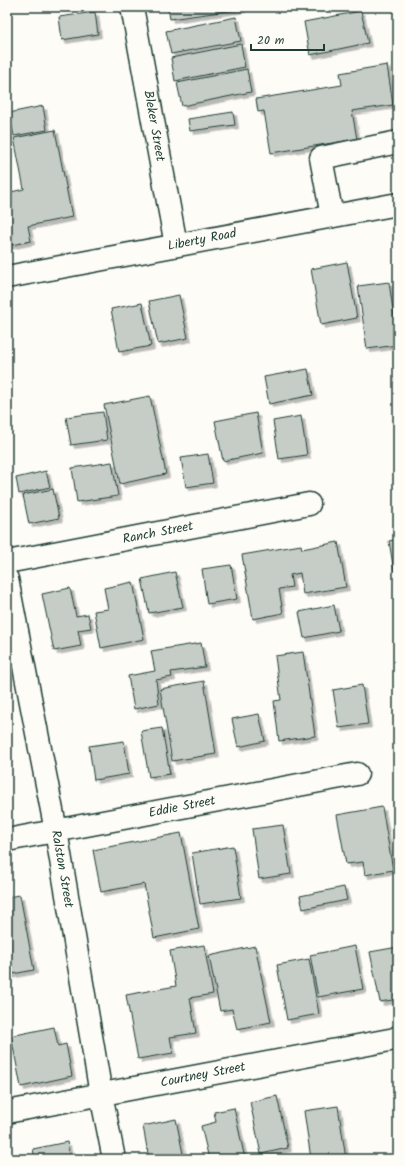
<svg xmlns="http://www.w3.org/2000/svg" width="405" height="1166" font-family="Kalam,sans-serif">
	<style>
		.building { fill: #c6cdc7; stroke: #1f3d34; filter: url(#shadow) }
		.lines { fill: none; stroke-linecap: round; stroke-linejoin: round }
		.minor-casing { stroke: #1f3d34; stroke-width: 25 }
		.major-casing { stroke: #1f3d34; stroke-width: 25 }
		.minor { stroke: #fdfcf7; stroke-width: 22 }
		.major { stroke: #fdfcf7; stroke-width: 22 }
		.labels { text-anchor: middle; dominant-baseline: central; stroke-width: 3.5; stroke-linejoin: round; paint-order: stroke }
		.street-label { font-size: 13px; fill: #1f3d34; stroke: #fdfcf7 }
	</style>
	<defs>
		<filter id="shadow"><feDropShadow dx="3.5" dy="3.5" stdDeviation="0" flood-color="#0004"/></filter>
	</defs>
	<rect width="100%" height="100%" fill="#fdfcf7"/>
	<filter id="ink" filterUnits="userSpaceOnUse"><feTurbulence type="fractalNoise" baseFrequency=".025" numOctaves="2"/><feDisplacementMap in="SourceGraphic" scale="8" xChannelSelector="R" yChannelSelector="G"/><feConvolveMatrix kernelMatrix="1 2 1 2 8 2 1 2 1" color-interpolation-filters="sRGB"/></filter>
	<g filter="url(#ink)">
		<path class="building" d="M168,7h74v2l-72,10z
			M361,11l7,32 -58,12 -6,-33z
			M95,12l3,22 -36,6 -3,-23z
			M236,17l5,24 -70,13 -5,-23z
			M241,44l4,23 -70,14 -4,-23z
			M387,65l6,40 -41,6 5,28 -86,14 -7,-42 -6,1 -2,-13 86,-14 -2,-12z
			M247,69l4,23 -69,14 -5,-23z
			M43,106l4,24 -33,6 -5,-23z
			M233,112l2,13 -45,6 -2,-12z
			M55,130l17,87 -44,9 3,15 -24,5v-53l17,-4 -10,-51z
			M347,262l10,56 -36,7 -10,-56z
			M389,282l9,63 -31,4 -9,-63z
			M179,295l9,43 -30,6 -9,-43z
			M142,303l9,43 -32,6 -8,-43z
			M308,369l5,26 -44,9 -5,-27z
			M150,396l16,78 -46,10 -16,-79z
			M103,412l4,28 -36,5 -5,-28z
			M256,413l7,40 -40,8 -8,-40z
			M301,416l6,39 -28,4 -6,-38z
			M208,454l5,29 -27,4 -5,-29z
			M112,462l6,34 -41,6 -5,-34z
			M46,471l4,16 -31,7 -3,-16z
			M53,489l6,29 -30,6 -6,-29z
			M398,539v31l-4,1 -5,-30z
			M338,542l8,45 -43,7 -3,-21 -10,2 2,12 -13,2 4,24 -30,6 -11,-64 59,-10 1,4z
			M231,565l6,34 -30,5 -5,-35z
			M175,572l8,35 -34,6 -7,-34z
			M133,582l11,57 -43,9 -7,-37 14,-2 -4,-21z
			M70,588l6,28 12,-2 3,14 -13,2 3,16 -27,5 -12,-57z
			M334,605l5,26 -35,7 -5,-26z
			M201,643l4,24 -34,5 1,5 -16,3 3,24 -25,5 -6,-33 27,-5 -4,-20z
			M303,652l12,84 -36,5 -5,-40 7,-1 -6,-44z
			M204,681l12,73 -44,7 -12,-72z
			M362,685l6,39 -29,4 -6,-38z
			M259,714l6,27 -27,6 -6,-28z
			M162,728l8,46 -21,3 -8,-46z
			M124,741l5,33 -35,6 -5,-34z
			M382,807l11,63 -28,5 -2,-13 -17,2 -9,-49z
			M283,825l8,49 -32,5 -7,-50z
			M181,833l18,96 -45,9 -10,-54 -43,8 -8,-42z
			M233,846l8,52 -41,6 -8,-51z
			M344,887l3,13 -44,9 -3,-13z
			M20,895l14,75 -27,5v-78z
			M204,945l9,49 -23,4 6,35 -26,4 3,16 -35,6 -12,-64 50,-9 -6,-35z
			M255,946l16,76 -34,7 -5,-20 -12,2 -11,-55z
			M355,946l8,43 -45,8 -8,-42z
			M398,947v52l-18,3 -10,-50z
			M309,959l10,55 -32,6 -10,-55z
			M54,1027l4,19 8,-2 6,32 -51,11 -10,-51z
			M277,1096l11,52 -27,6 -11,-52z
			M338,1106l8,53h-35l-7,-48z
			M234,1108l11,51h-36l-8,-33 15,-4 -2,-10z
			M176,1119l8,40h-35l-6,-33z
			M67,1142l3,17h-35l-2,-10z
			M28,1154v5h-21v-1z"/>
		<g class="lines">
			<g class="minor-casing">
				<path id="minor" d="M132,7l44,238
					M332,216l-11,-58 77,-16
					M7,562l302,-58
					M7,579l49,252 45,263 13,65
					M7,840l350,-66
					M7,1112l388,-73 3,-2"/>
			</g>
			<g class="major-casing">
				<path id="major" d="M7,277l391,-73"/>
			</g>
			<use href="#minor" class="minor"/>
			<use href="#major" class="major"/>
		</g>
	</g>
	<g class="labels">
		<g class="street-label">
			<text transform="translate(154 126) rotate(80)">Bleker Street</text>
			<text transform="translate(202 240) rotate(-11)">Liberty Road</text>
			<text transform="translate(158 533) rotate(-11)">Ranch Street</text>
			<text transform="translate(182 807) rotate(-11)">Eddie Street</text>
			<text transform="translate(62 869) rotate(80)">Ralston Street</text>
			<text transform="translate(203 1075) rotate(-11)">Courtney Street</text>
		</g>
	</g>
	<rect width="405" height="1166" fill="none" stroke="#fdfcf7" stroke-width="24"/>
	<rect x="12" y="12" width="381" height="1142" fill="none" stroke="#1f3d34" stroke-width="1.5" filter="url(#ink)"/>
	<path d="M251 44v6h73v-6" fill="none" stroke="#1f3d34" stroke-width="2"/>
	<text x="257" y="44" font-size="12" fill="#1f3d34" stroke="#fdfcf7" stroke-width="3" paint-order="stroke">20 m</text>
</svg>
